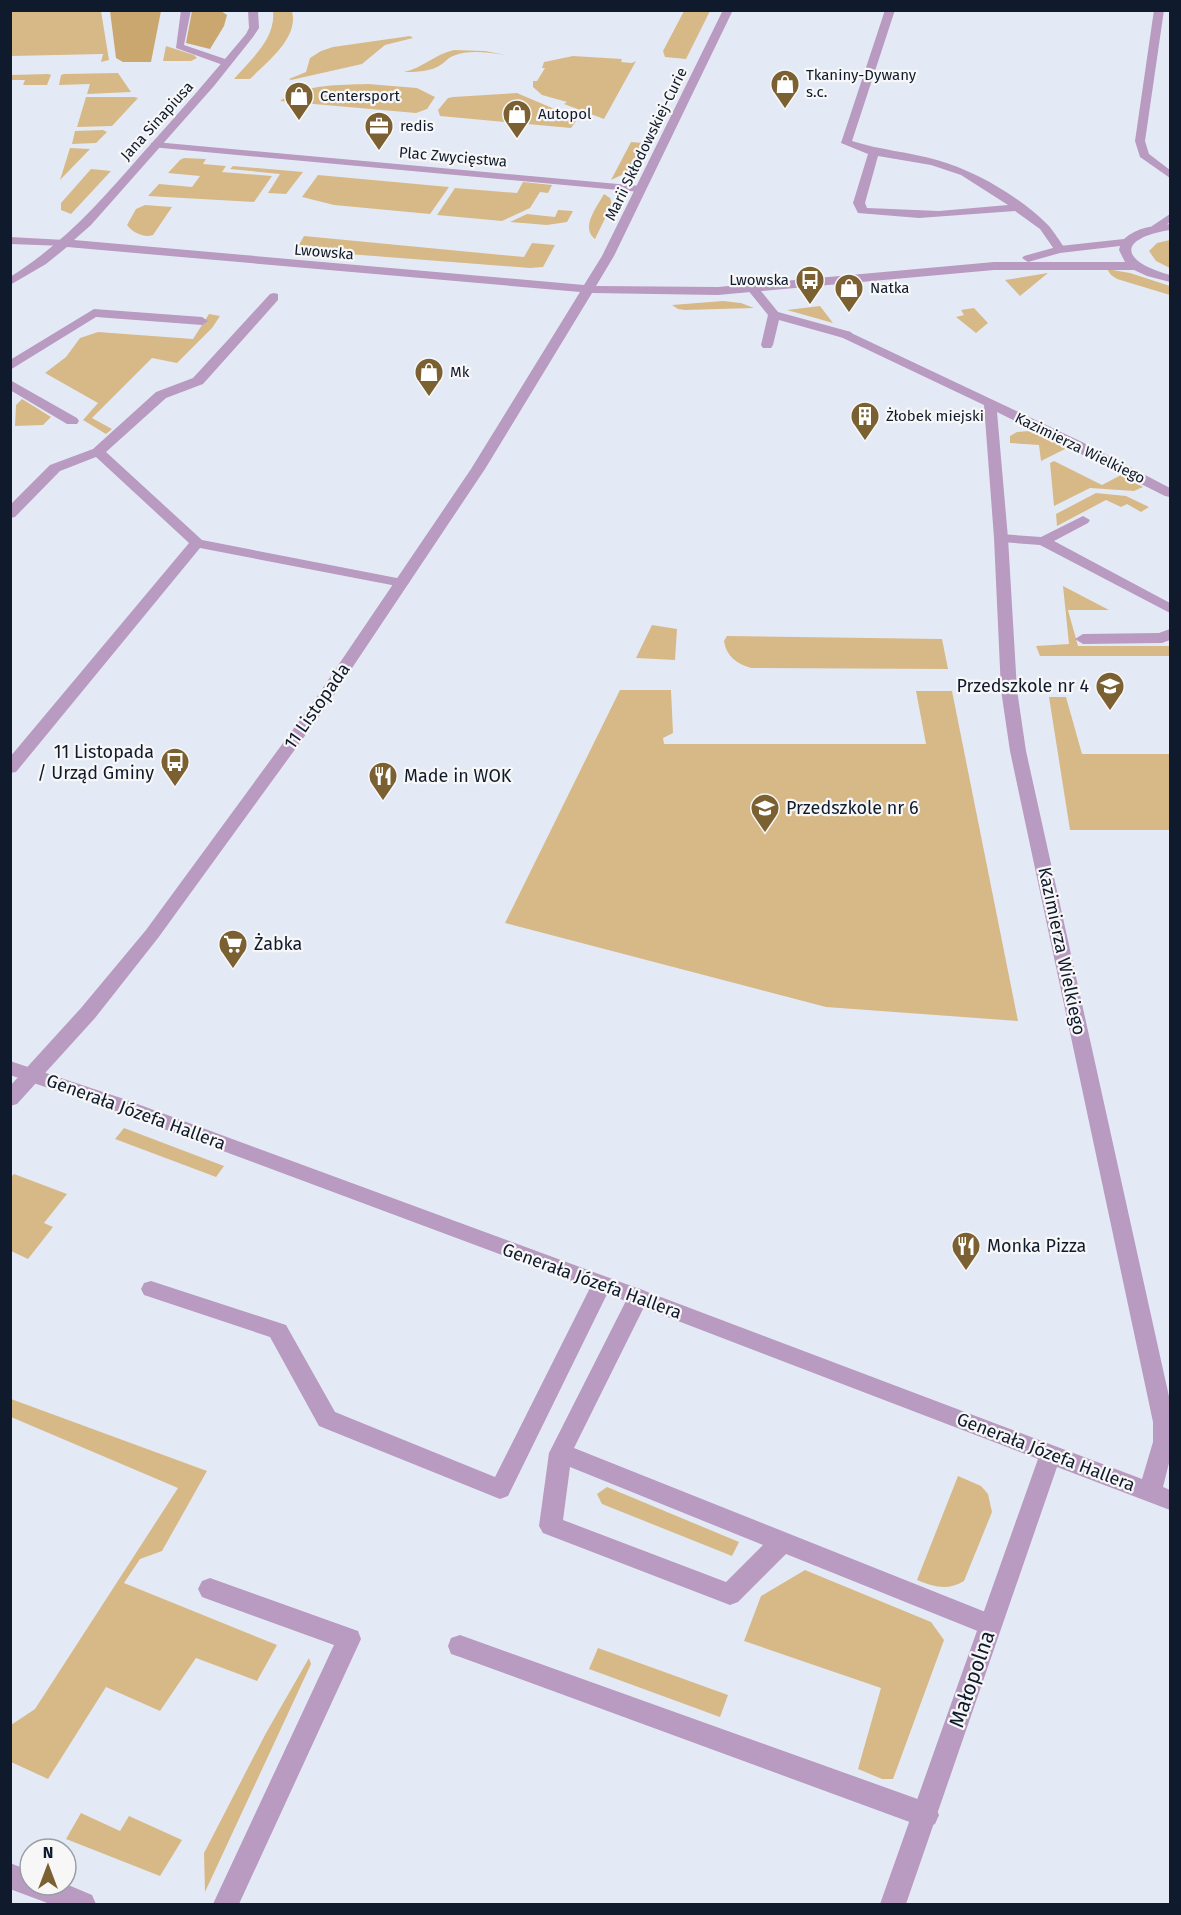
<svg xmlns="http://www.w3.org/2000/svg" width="1181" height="1915" font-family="'Fira Sans',sans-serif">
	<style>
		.green { fill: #d7b987 }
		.forest { fill: #caa76e }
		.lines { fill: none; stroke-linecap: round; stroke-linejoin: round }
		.service { fill: #b99ac1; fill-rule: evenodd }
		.minor { fill: #b99ac1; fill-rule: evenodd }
		.tertiary { fill: #b99ac1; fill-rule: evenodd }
		.labels { text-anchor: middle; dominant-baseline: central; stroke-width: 4.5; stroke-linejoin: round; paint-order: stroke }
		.far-poi-label { font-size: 15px; fill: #0f1a2d; stroke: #f7f7f7; text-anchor: start }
		.far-street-label { font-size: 15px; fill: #0f1a2d; stroke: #f7f7f7 }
		.poi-label { font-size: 18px; fill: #0f1a2d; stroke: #f7f7f7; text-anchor: start }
		.street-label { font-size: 18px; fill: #0f1a2d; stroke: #f7f7f7 }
		.near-street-label { font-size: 21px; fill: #0f1a2d; stroke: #f7f7f7 }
	</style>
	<rect width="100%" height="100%" fill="#e4eaf5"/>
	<path class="green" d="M10,11h91l8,49 -8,2 2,-8 -92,2z
		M273,11h19c7,27 -24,50 -42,68h-16c17,-20 42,-40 39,-68z
		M684,11h26l-24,48 -21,-2 -2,-6z
		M410,36l3,2 -28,7 -23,19 -71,16 -2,-1 17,-7 4,-14 11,-7 12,-4z
		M166,46l28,9 3,3 -6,3h-28z
		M454,50l31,1 21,4c-17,-2 -36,-6 -53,1 -5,2 -7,5 -11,8 -11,8 -26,8 -38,8 19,-4 31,-18 50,-22z
		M573,56l49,3 -1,3 11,1 4,-2 -32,58 -40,-15 3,-2 -25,-7 -9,-8v-6h4l8,-13h-3l2,-6z
		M118,73l13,19 -44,2 3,-10 -31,1 2,-10 3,-1z
		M10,75l38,-1 3,1 -4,10h-24l2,-5h-14z
		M368,84l49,4 18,9 -8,12 -11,4 -136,-12c24,-17 60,-16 88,-17z
		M517,93l56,24 3,4 -5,7 -131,-12 -2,-6 10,-12 5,-1z
		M86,97h48l4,1 -26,28 -35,1z
		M103,130l4,2 -11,11 -24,1 3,-13z
		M631,142l12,1 -15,29 -17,8z
		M70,148l20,1 -30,31z
		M184,158l22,1 -3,5 23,2 -4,6 50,4 -18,26 -106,-6 11,-12 33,3 8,-11 -32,-3 12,-13z
		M233,166l70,6 -17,22 -18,-1 12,-19 -50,-5z
		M91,169l20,2 -40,43 -10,-4v-7z
		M318,175l131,12 -19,27 -96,-9 -32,-8z
		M523,182l29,3 -4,8 -8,-1 -10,16 -28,13 -65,-6 18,-27 62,5z
		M604,194l6,4 2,6 -17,35c-15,-12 2,-32 9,-45z
		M145,205l27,2 -19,28c-9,3 -20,-2 -26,-10l9,-16z
		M558,210l15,1 -6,11 -20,3 -37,-3 17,-8 28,3z
		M304,236l220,21 8,-14 23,2 -12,22 -13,1 -234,-18z
		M1170,240v28l-14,-7 -7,-10 8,-8z
		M1107,269l23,4 40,13v9l-53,-16 -6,-4z
		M1048,273l-28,23 -15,-16z
		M723,301l18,2 13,5 -69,2 -7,-1 -6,-4z
		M820,306l13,17 -46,-13z
		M974,308l14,15 -12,10 -20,-16 8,-2 -3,-5z
		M209,314l11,2 -8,12 -35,35 -25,-5 -60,60 20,11 -6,5 -23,-14 15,-17 -53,-30 21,-16 14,-19 18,-6 95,7z
		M22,399l29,18 -8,8 -28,1 1,-21z
		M1029,431l13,4 25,13 -26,13 -2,-16 -29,-2v-7l7,-4z
		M1054,461l48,24 19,-10 22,12 -9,4 -44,-3 -36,18 -4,-43z
		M1096,493l30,3 23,11 -8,5 -14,-8 -6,3 -15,-7 -49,26 -1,-12z
		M1063,586l46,24h-41l10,36h92v10h-130l-4,-10 33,-2z
		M652,625l25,4 -2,31 -39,-2z
		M727,636l215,3 6,30 -197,-1c-14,-4 -25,-12 -27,-27z
		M620,690h51l2,43 -10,5 1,6h262l-10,-53h36l66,330 -192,-14 -321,-84z
		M1049,697h17l16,57h88v76h-100z
		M124,1128l100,38 -8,11 -101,-38z
		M14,1174l53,20 -23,29 9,4 -25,32 -17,-8 -1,-73z
		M11,1399l196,72 -45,80 -22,8 -16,24 153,62 -20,36 -61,-23 -36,53 -54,-24 -58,92 -37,-17v-37l24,-16 143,-221 -167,-71z
		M958,1476l23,10 7,8 4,18 -28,69c-16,10 -30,6 -47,-1z
		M607,1487l132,55 -7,14 -130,-52 -5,-10z
		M805,1570l126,52 13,18 -51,139h-11l-24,-10 23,-81 -137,-47 17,-45z
		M598,1648l130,47 -8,22 -131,-48z
		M309,1658l2,6 -106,228 -1,-39 62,-120z
		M81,1813l39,18 9,-15 53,24 -22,36 -94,-37z"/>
	<path class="forest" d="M110,11h51l-10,51h-28l-7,-4z
		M192,11h29l6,4 -3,11 -14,23 -24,-6z"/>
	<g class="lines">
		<path class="service" d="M181,10h10l-7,35 47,16v4h-8l-47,-17z
			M155,142l485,44 6,3 -6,3 -489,-45v-4z
			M753,285l4,1 21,26 73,20 2,3 -6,4 -68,-19 -6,25 -2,3h-8l-2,-3 7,-30 -21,-26z
			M94,309l108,8 6,4 -6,4 -106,-8 -86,53v-10z
			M10,380l67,38 2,3 -2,3h-10l-57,-34z
			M1083,516l7,4 -2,3 -34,18 116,62v10l-130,-68 -39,-3 -7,-4 7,-4 40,3z
			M1170,629v11l-8,3 -79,1 -8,-5 8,-5 76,-1z
			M602,1276l7,2 3,6 -104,212 -8,3 -181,-73 -49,-89 -126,-42 -3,-6 3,-6 7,-2 135,44 49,87 160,65 100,-199z
			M638,1288l7,3 4,6 -75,151 424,169 4,8 -4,8 -8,3 -204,-82 -48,48 -8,3 -187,-72 -4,-7 10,-73 82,-162zM570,1467l193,78 -37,37 -163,-62z
			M210,1578l148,53 3,8 -122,265h-26l121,-259 -132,-48 -4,-8 4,-8z
			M460,1635l466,167 9,4 4,9 -4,9 -9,4 -466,-171 -9,-3 -3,-8 3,-8z"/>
		<path class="minor" d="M885,10h10l-43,131c28,9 57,11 85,19 39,11 81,36 110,64 7,7 13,18 19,26l-2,2h-8l-16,-23 -25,-18 -96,7 -61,-5 -5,-10 15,-49 -27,-11zM878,156l53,9 30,10 47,30 -69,6 -72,-3 -2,-5z
			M1154,10h10l-19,131 4,13 21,16v8l-30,-21 -5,-16z
			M1170,214v8l-10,8h-8v-4z
			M10,237l55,3 6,3 -6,3 -55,-2z
			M274,293l4,1v6l-75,84 -37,14 -60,54 96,88 200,39 7,4 -7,4 -202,-39 -184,224 -6,1v-16l179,-214 -93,-86 -36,14 -45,46 -5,1v-13l40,-40 43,-16 63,-57 37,-14 77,-84z
			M847,331l235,111 88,46v9l-5,-1 -168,-84 11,126 9,152 9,61 144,650v58l-7,28 7,3v20l-113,-43 -151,437h-26l158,-445 -407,-156 -521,-194 -100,-34v-14l114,38 521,192 497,188 11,-37v-20l-143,-671 -9,-61 -7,-152 -10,-133 -141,-67 -2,-3z
			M10,1863l20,8v14l36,-1 26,11 4,9h-46l-40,-15z"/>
		<path class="tertiary" d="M248,10h10l1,18 -6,9 -39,49 -123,139 -17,15 510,45 18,-29 121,-246h10l-119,246 -18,30 122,1 276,-25h131l-6,-12 1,-4 -60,7 -32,9 -6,-4 2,-2 36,-10 64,-7c13,-12 29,-13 46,-15v6c-55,9 -48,32 0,45v7l-23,-6 -13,-6h-140l-276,25 -126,-2 -107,176 -157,235 -170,234 -63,80 -78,86 -7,2v-20l71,-78 65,-78 170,-232 155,-229 109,-177 -513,-45 -21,17 -36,21v-8c53,-33 90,-75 131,-122 36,-40 71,-80 105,-121l3,-6z"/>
	</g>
	<defs>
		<g id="shop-pin" transform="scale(1.5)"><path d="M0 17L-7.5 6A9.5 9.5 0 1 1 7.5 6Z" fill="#7b6032" stroke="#f7f7f7"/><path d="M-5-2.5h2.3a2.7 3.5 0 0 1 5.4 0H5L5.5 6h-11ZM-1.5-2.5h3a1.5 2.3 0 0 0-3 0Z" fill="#fff"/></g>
		<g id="office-pin" transform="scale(1.5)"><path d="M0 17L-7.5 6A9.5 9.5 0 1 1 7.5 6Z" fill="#7b6032" stroke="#f7f7f7"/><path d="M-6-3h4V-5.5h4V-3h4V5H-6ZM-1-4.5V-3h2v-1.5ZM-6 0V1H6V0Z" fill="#fff"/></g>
		<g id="bus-pin" transform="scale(1.5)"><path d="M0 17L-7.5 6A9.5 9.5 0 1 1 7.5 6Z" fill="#7b6032" stroke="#f7f7f7"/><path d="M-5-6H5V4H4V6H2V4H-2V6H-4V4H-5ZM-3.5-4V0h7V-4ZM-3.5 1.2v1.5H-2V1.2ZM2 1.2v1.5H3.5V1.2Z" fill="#fff"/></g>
		<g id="building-pin" transform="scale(1.5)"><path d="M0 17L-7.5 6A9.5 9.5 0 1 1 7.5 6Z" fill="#7b6032" stroke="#f7f7f7"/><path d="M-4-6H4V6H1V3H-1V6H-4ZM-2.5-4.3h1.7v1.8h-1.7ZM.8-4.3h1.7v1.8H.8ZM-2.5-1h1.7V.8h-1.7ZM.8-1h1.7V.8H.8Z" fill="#fff"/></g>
		<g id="school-pin" transform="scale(1.5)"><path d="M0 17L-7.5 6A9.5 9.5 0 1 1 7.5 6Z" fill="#7b6032" stroke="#f7f7f7"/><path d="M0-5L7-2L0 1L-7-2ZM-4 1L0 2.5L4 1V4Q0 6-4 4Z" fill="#fff"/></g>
		<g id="restaurant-pin" transform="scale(1.5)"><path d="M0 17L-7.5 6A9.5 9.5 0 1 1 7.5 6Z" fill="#7b6032" stroke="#f7f7f7"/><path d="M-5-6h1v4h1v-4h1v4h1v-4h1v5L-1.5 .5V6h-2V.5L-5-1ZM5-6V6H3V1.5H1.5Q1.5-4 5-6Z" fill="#fff"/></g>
		<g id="supermarket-pin" transform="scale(1.5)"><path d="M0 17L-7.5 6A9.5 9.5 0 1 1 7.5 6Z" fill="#7b6032" stroke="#f7f7f7"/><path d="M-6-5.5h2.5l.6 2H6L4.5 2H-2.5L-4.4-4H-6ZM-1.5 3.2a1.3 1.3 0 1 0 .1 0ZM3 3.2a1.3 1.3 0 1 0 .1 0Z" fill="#fff"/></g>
	</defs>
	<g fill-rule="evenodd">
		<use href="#shop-pin" x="785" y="84"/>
		<use href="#shop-pin" x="299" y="96"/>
		<use href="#shop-pin" x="517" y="114"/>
		<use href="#office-pin" x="379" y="126"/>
		<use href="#bus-pin" x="810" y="280"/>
		<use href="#shop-pin" x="849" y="288"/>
		<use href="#shop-pin" x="429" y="372"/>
		<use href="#building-pin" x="865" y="416"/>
		<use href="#school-pin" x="1110" y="686"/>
		<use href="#bus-pin" x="175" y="762"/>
		<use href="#restaurant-pin" x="383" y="776"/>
		<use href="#school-pin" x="765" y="808"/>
		<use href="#supermarket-pin" x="233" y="944"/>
		<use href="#restaurant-pin" x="966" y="1246"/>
	</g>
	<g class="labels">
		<g class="far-poi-label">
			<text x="806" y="75">Tkaniny-Dywany<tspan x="806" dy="17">s.c.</tspan></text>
			<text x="320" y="96">Centersport</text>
			<text x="538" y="114">Autopol</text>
			<text x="400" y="126">redis</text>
			<text x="789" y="280" text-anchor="end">Lwowska</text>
			<text x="870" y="288">Natka</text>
			<text x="450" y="372">Mk</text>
			<text x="886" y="416">Żłobek miejski</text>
		</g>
		<g class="far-street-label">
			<text transform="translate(157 121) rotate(-48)">Jana Sinapiusa</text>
			<text transform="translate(646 144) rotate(-64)">Marii Skłodowskiej-Curie</text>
			<text transform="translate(453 157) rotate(5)">Plac Zwycięstwa</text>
			<text transform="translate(324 252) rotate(5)">Lwowska</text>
			<text transform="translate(1080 448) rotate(26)">Kazimierza Wielkiego</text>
		</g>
		<g class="poi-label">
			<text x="1089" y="686" text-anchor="end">Przedszkole nr 4</text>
			<text x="154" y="752" text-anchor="end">11 Listopada<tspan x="154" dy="21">/ Urząd Gminy</tspan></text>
			<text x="404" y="776">Made in WOK</text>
			<text x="786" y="808">Przedszkole nr 6</text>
			<text x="254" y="944">Żabka</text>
			<text x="987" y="1246">Monka Pizza</text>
		</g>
		<g class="street-label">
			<text transform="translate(317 706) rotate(-55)">11 Listopada</text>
			<text transform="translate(1062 951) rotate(78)">Kazimierza Wielkiego</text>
			<text transform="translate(136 1112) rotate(20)">Generała Józefa Hallera</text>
			<text transform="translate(592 1281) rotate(20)">Generała Józefa Hallera</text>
			<text transform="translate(1046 1452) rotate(21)">Generała Józefa Hallera</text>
		</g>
		<g class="near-street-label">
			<text transform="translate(972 1679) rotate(-71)">Małopolna</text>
		</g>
	</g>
	<rect width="1181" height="1915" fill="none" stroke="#0f1a2d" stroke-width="24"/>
	<g transform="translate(48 1867)"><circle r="28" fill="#f7f7f7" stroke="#9a9fa6" stroke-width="1.5"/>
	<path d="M0-4.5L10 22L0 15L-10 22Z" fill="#7b6032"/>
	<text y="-9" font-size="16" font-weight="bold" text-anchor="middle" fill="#0f1a2d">N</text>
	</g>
</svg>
